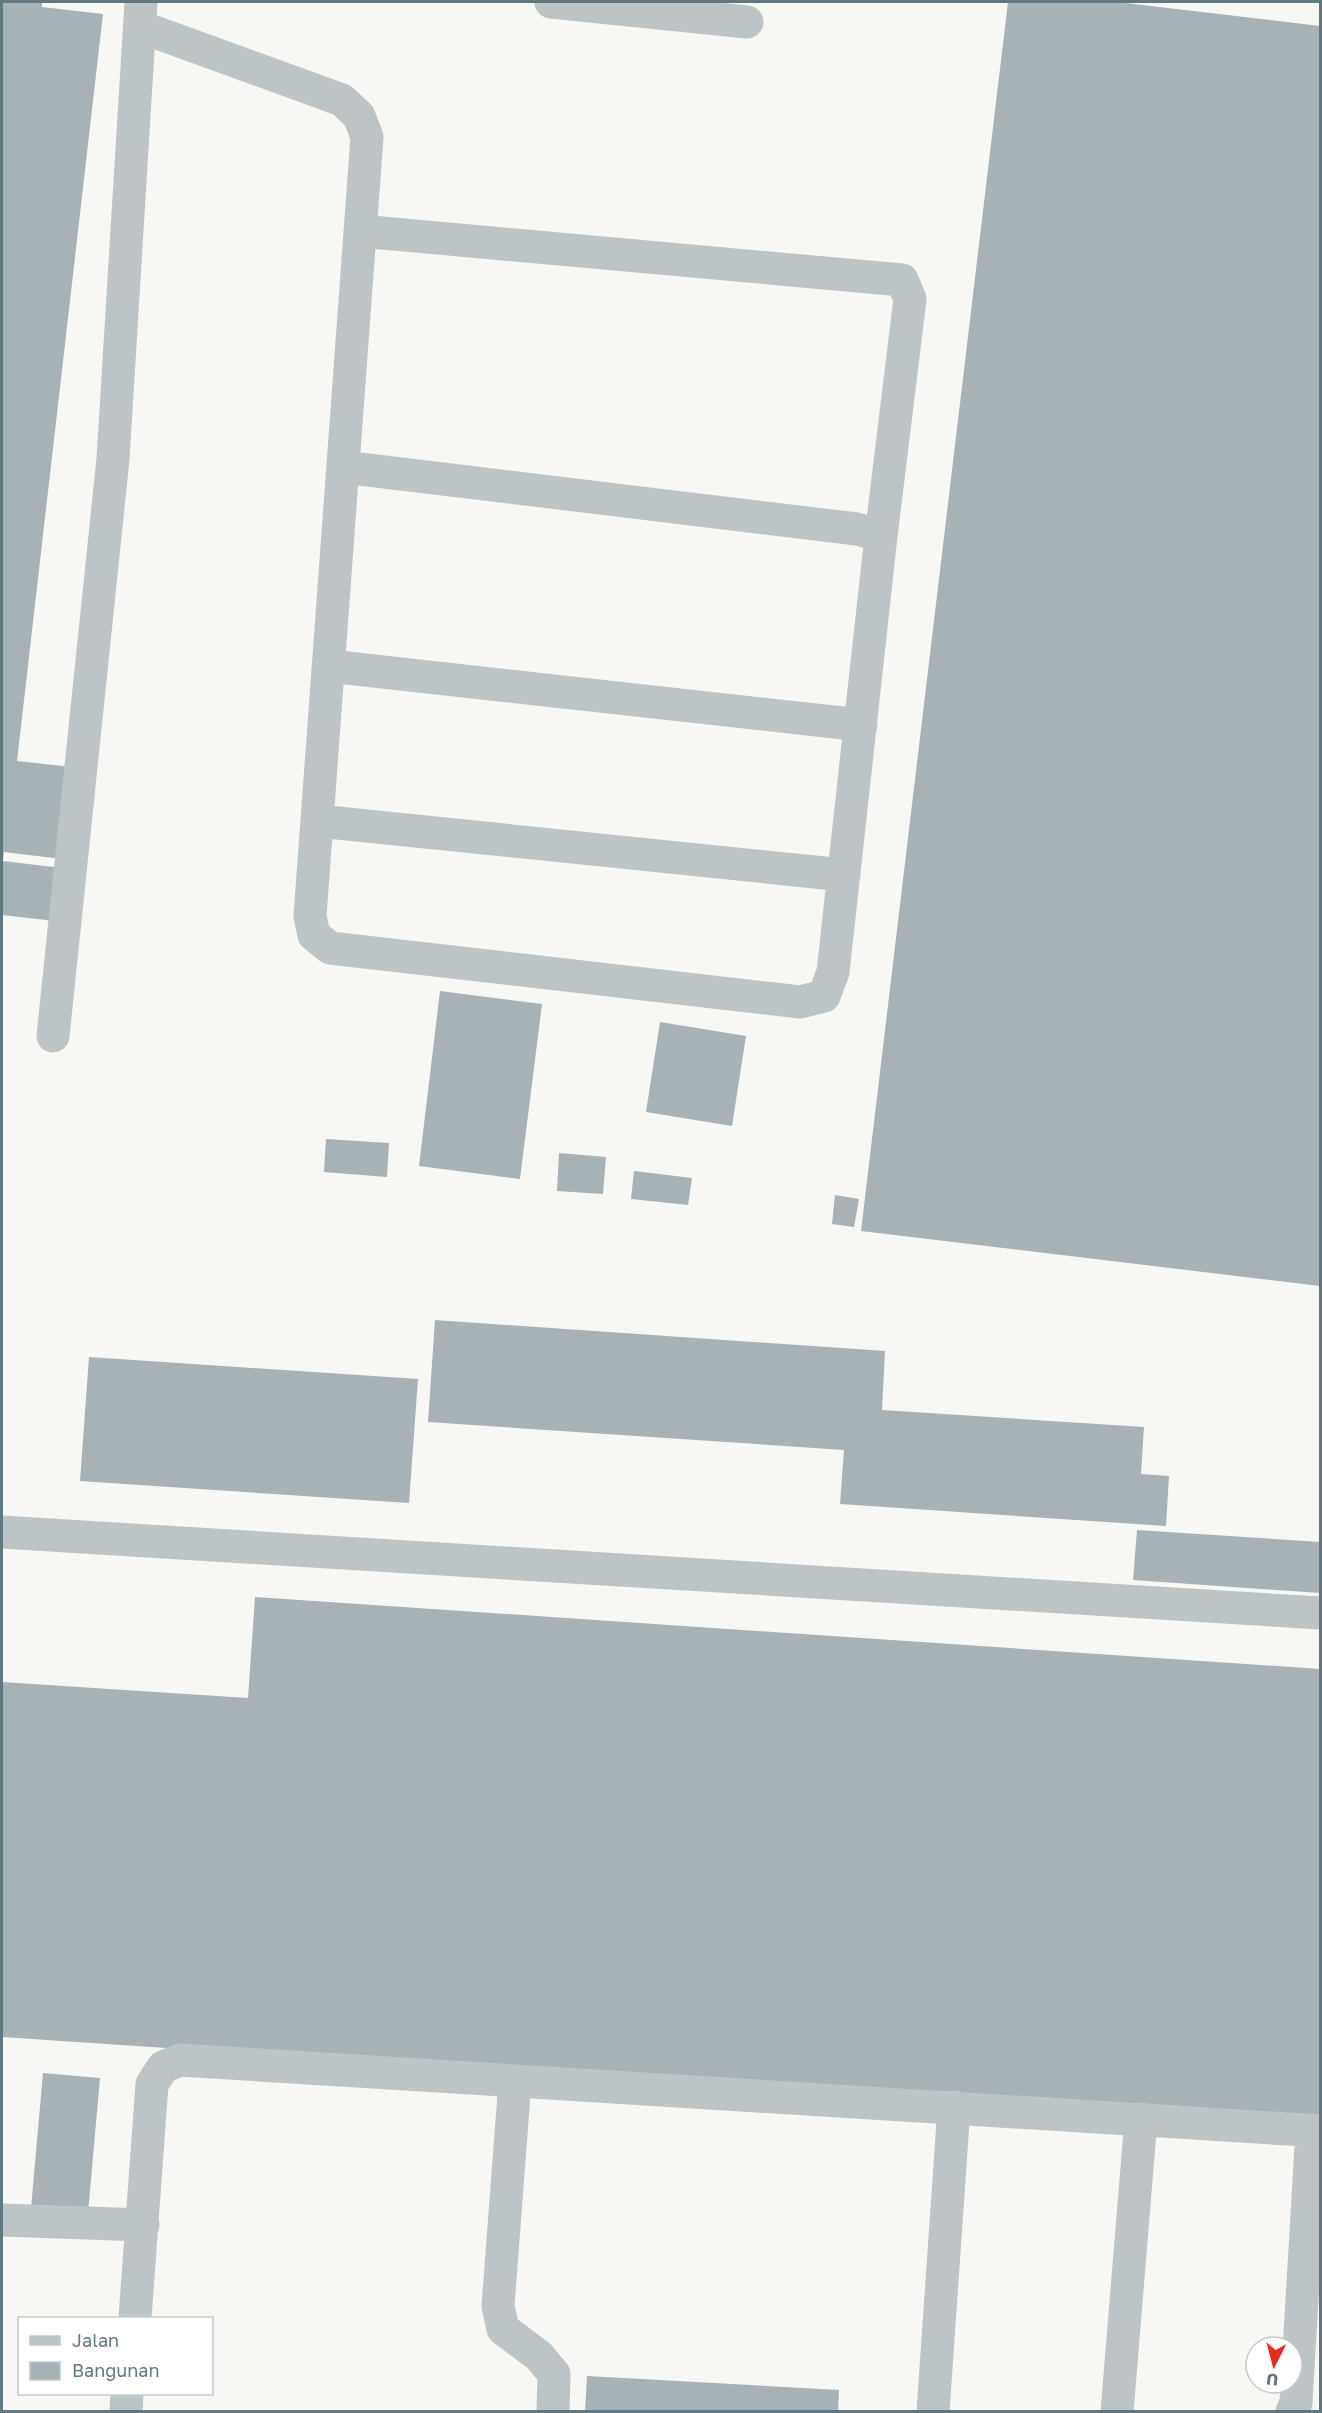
<svg xmlns="http://www.w3.org/2000/svg" width="1322" height="2413" font-family="'Golos Text',sans-serif">
	<style>
		.building { fill: #a7b2b6 }
		.lines { fill: none; stroke-linecap: round; stroke-linejoin: round }
		.minor { stroke: #bdc4c6; stroke-width: 33 }
	</style>
	<rect width="100%" height="100%" fill="#f7f7f4"/>
	<path class="building" d="M2,2h40v5l61,7 -86,747 55,6 -10,92 -58,-7 -1,9 59,7 -7,53 -53,-6z
		M1008,2h109l203,24v1260l-459,-55z
		M440,991l102,13 -22,175 -101,-13z
		M660,1022l86,14 -14,90 -86,-14z
		M326,1139l63,4 -2,34 -63,-5z
		M559,1153l47,4 -3,37 -46,-3z
		M634,1171l58,7 -4,27 -57,-6z
		M835,1195l24,4 -5,28 -22,-3z
		M435,1320l450,31 -3,59 262,17 -3,47 28,2 -3,50 -326,-22 4,-54 -416,-28z
		M89,1357l329,22 -9,124 -329,-22z
		M1137,1530l183,12v51l-187,-13z
		M255,1597l1065,72v456l-1318,-88v-355l246,16z
		M43,2073l57,5 -12,135 -57,-5z
		M587,2376l252,14 -1,22h-253z"/>
	<g class="lines">
		<path class="minor" d="M551,2l196,20
			M141,27l201,73 17,16 8,21c-20,259 -37,519 -57,779l4,19 16,13 470,54 24,-6 9,-24 48,-436 -24,-7 -514,-62
			M360,231l542,49 8,19 -29,237
			M329,666l532,59
			M318,821l526,54
			M53,1036l60,-577 28,-457
			M2,1532l1318,81
			M515,2081l-17,225 5,23 36,27 15,18 -1,38
			M2,2220l141,5
			M135,2318l17,-234 11,-17 17,-7 1140,71
			M126,2412l1,-18
			M933,2412l21,-305
			M1117,2412l24,-293
			M1292,2412l4,-10 16,-272"/>
	</g>
	<rect width="1322" height="2413" fill="none" stroke="#617880" stroke-width="6"/>
	<rect x="18" y="2317" width="195" height="78" fill="#ffffff" stroke="#c0c9cc" stroke-width="1.5"/>
	<rect x="30" y="2336" width="30" height="9" fill="#bdc4c6" stroke="#c0c9cc" stroke-width="1.5"/>
	<text x="72" y="2347" font-size="18" fill="#617880">Jalan</text>
	<rect x="30" y="2362" width="30" height="18" fill="#a7b2b6" stroke="#c0c9cc" stroke-width="1.5"/>
	<text x="72" y="2377" font-size="18" fill="#617880">Bangunan</text>
	<g transform="translate(1274 2365) rotate(186)"><circle r="28" fill="#ffffff" stroke="#c0c9cc" stroke-width="1.5"/>
	<path d="M0-4.5L10 22L0 15L-10 22Z" fill="#eb2b20"/>
	<text y="-9" font-size="16" font-weight="bold" text-anchor="middle" fill="#617880">U</text>
	</g>
</svg>
